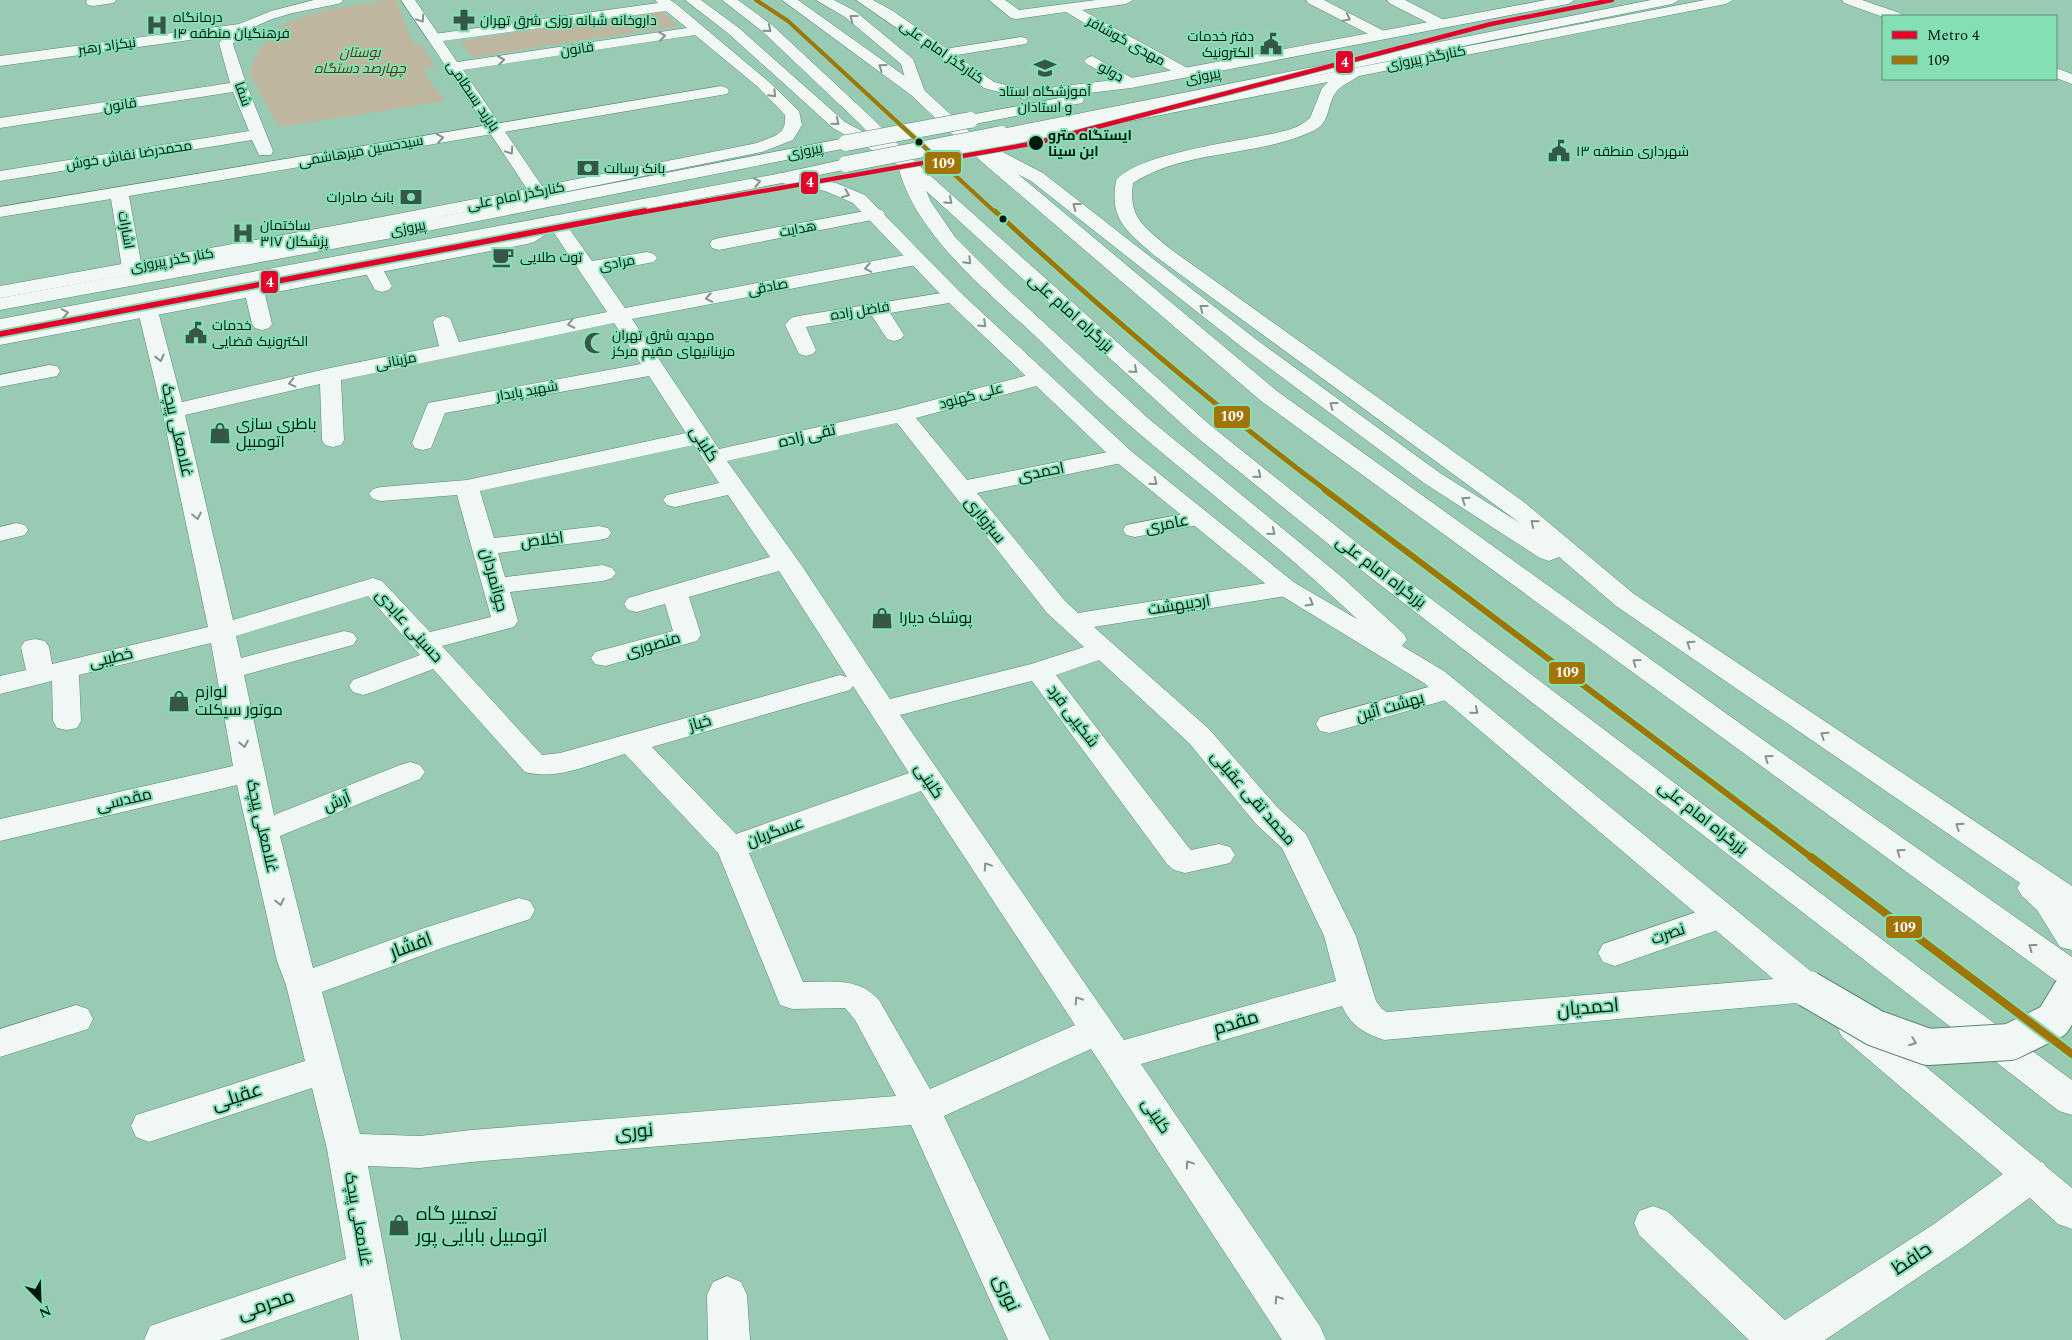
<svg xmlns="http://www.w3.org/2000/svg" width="2072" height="1340" font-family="Spectral,Cairo,serif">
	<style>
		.green { fill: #beb69f }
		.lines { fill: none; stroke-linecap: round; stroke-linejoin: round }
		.street-casing { stroke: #598574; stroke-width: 1 }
		.secondary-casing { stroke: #598574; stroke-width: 1 }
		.primary-casing { stroke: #598574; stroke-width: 1 }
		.highway-casing { stroke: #598574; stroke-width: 1 }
		.street { fill: #f0f7f4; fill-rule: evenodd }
		.secondary { fill: #f0f7f4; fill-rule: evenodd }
		.primary { fill: #f0f7f4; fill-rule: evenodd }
		.highway { fill: #f0f7f4; fill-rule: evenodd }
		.secondary-bridge-far1-casing { stroke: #598574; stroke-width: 17; stroke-linecap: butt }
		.secondary-bridge-casing { stroke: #598574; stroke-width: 38; stroke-linecap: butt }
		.primary-bridge-casing { stroke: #598574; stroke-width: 17; stroke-linecap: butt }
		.secondary-bridge-far1 { stroke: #f0f7f4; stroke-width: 16 }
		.secondary-bridge { stroke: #f0f7f4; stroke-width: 36 }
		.primary-bridge { stroke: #f0f7f4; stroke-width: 16 }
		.bus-1-far3-casing { stroke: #85dfb5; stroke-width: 5.5 }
		.bus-1-far2-casing { stroke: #85dfb5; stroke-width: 8 }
		.bus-1-far1-casing { stroke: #85dfb5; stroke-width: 10 }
		.bus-1-casing { stroke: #85dfb5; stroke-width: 12 }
		.bus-1-far3 { stroke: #a17505; stroke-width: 4 }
		.bus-1-far2 { stroke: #a17505; stroke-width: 5 }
		.bus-1-far1 { stroke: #a17505; stroke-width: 6 }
		.bus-1 { stroke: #a17505; stroke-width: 8 }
		.metro-1-far1-casing { stroke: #85dfb5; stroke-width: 6 }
		.metro-1-casing { stroke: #85dfb5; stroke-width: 9 }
		.metro-1-far1 { stroke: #e4002b; stroke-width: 4.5 }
		.metro-1 { stroke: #e4002b; stroke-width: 5.5 }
		.oneway { stroke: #84938c }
		.bus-dot { fill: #00190e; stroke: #85dfb5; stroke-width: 2 }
		.labels { text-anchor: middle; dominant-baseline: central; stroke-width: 4; stroke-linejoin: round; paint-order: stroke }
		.far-poi-label { font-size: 14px; fill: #00190e; stroke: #85dfb5; text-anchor: start }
		.far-street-label { font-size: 14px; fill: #00190e; stroke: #85dfb5 }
		.far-park-label { font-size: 14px; font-style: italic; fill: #6d2b09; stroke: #85dfb5 }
		.far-stop-label { font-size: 14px; font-weight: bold; fill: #00190e; stroke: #85dfb5; text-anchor: start }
		.street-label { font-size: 16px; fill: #00190e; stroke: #85dfb5 }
		.poi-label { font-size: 16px; fill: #00190e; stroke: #85dfb5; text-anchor: start }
		.near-street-label { font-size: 19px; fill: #00190e; stroke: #85dfb5 }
		.near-poi-label { font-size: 19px; fill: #00190e; stroke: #85dfb5; text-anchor: start }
		.line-badge { stroke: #85dfb5; stroke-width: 2 }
		.badge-label { font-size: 14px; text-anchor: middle; font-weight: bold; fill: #fff }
	</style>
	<rect width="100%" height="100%" fill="#99cbb4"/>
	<path class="green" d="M385,0h11l18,45h8l13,22 -12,2 4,9 19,23 -167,26 -30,-53c6,-16 14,-34 29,-45 26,-19 76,-23 107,-29z
		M662,11l16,15 -206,31 -12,-16z"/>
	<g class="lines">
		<g class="street-casing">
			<path id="street" d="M87,0h29l-2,3 -21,3 -5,-1 -2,-3z
				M314,0h29l-2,3c-36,9 -81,11 -108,41l14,42 26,65 -2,4h-12l-7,-15 -252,41v-10l249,-40 -16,-39 -233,36v-10l230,-35 -11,-40 7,-8 -226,31v-10l239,-32 32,-13z
				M401,0h14l26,38 -2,3h-10z
				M989,0h16l14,10 77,-10h37l-7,4 -44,6 109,60 3,3 -3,3h-10l-65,-34 -50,-30 -50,7 -5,-1z
				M1306,0h18l62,32 2,3 -2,3h-10l-68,-35z
				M1387,0h18l41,21 2,3 -2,3h-10l-47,-24z
				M1842,0h20l38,13 2,3 -19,1 -39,-14z
				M1021,37l5,1 2,3 -2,3 -82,13 -5,-1 -2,-3 2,-3 5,-1z
				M1092,56l44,24 3,3 -3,3h-10l-39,-22 -3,-3 3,-3z
				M2056,68l16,6v10l-16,-6z
				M721,86l6,2 2,3 -2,3 -598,102 13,72 -3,4 -7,2 -7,-2 -3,-4 -11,-69 -111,18v-10z
				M876,209l6,1 3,4 -3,4 -163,32 -7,-2 -2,-4 2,-4 7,-2z
				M555,216l6,1 31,44 55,-9 7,2 3,4 -3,4 -54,10 25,36 291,-55 7,2 3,4 -3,4 -7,2 -284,54 87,130 180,-40 141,-37 8,1 3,5 -3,5 -132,35 51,62 156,-31 8,2 4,5 -4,5 -154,32 88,108 13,12 208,-33 9,3 4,5 -4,5 -9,3 -192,31 115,102 69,79 28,26 50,102 20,65 6,8 5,3 421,-36 12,4 5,9 -5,9 -12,4 -424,38c-20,-7 -33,-14 -42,-34l-201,58 179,262 6,14h-44l-191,-291 -147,67 106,224h-42l-97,-215 -440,37 -51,6 -52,-2 33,174h-42l-7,-46 -132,46h-76l6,-14 196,-67 -19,-110 -15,-61 -163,54 -13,-5 -5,-11 5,-11 169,-54 -19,-76 -9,-24 -40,-176 -237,56v-22l233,-53 -22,-123 -132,32 2,46 -4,7 -10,2 -10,-2 -4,-7 -1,-40 -52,13v-18l26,-6 -5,-23 4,-6 10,-2 10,2 4,6 3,17 156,-37 -46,-216 -24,-100 3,-4 7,-2 7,2 3,4 24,91 148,-34 109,-22 -6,-24 3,-4 7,-2 7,2 9,24 148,-30 -61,-91 3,-4zM614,323l27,41 -213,39 -16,40 3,5 8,2 8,-2 14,-35 204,-37 37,57 -219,47 -86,7 -8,2 -4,5 4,5 8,2 76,-6 34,122 -61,15 -48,-51 -9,-3 -140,42 -48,-205 135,-31 2,56 3,5 8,2 8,-2 3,-5 -3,-60zM897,423l150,190 37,34 -53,17 -141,35 -88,-133 -75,-105zM694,445l25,38 -52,12 -4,5 4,5 8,2 53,-12 42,62 -142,41 -4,6 4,6 9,2 28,-8 8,27 -78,21 -4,6 4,6 10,2 92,-25 4,-6 -12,-38 90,-26 68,106 -7,-2 -280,78 -18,2 -100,-109 72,-19 4,-6 -8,-29 93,-11 9,-3 4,-5 -4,-5 -9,-3 -98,12 -7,-24 101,-13 9,-2 3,-5 -3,-5 -9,-2 -105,12 -14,-47zM368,596l52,59 -67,25 -4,6 4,6 10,3 10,-3 60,-23 92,103c32,9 69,-9 100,-18l93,99 62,152 12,4 53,-1 10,12 41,76 -425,34 -51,6 -60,-2 -38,-142 123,-45 85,-28 5,-9 -5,-9 -11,-3 -98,31 -108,39 -33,-132 140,-57 5,-7 -5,-7 -10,-3 -10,3 -126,50 -30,-140 109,-30 4,-6 -4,-6 -9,-2 -103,27 -5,-22zM1099,660l90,83 67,81 26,24 42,88 12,45 -212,59 -224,-325 132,-34 135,183 7,6 11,3 45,-10 5,-8 -5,-8 -11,-3 -28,6 -2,-2 -133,-173zM853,686l56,87 -173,61 -84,-87 198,-57zM921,791l154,234 -145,64 -51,-89c-21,-23 -47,-18 -76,-18l-54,-129z
				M373,262l7,2 12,22 -3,4 -7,2 -7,-2 -12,-22 3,-4z
				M254,284l7,2 3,4 8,34 -3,4 -7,2 -7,-2 -3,-4 -8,-34 3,-4z
				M954,291l7,2 3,4 -3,4 -71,12 14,22 -3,4 -7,2 -7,-2 -15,-23 -66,11 10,23 -3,4 -7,2 -7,-2 -14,-29 6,-7 7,-2z
				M49,365l8,1 3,5 -3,5 -57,11v-12z
				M1199,511l9,2 3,5 -3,5 -73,14 -9,-2 -3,-5 3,-5z
				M16,523l9,2 3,5 -3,5 -25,6v-14z
				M1450,681l10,3 4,6 -4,6 -130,37 -10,-2 -4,-7 4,-7z
				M1720,904l12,3 4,9 -4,9 -117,41 -12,-4 -5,-9 5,-9z
				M76,1005l12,4 5,10 -5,10 -88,28v-28z
				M2031,1159l13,4 6,12 -6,12 -82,61 -137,92h-76l-110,-105 -5,-12 5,-12 14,-5 14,5 118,109 149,-96 84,-61z
				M727,1276l14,6 6,13 3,45h-42l-1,-45 6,-13z"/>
		</g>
		<g class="secondary-casing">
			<path id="secondary" d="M655,0h15l5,3 93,78 31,30 3,14 -9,15 -31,12 -391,79 -371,67v-12l371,-67 156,-30 -100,-151 2,-3 5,-1 224,-31zM666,11l21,17 -230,34 -14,-21zM695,35l63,52 27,28c2,20 -12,21 -28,28l-215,43 -79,-116z
				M685,0h16l38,28 106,94 67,36 19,44 24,35 49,49 145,133 194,159 61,56 3,6 -5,6 42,25 391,320 5,10 -5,10 -12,3 -12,-3 -387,-328 -147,-90 -162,-132 -168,-160 -94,-98 -28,-12 -49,-9 -3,-4 3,-4 6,-1 54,10 29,12 96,98 170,158 164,132 62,36c-70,-67 -148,-126 -222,-189 -36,-30 -69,-64 -102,-96 -48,-44 -121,-104 -135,-169l-65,-37 -104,-94z
				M816,0h18l21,11 58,48 12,33 -2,3h-12l-2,-3 -8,-28 -56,-47z
				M856,0h17l20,11 101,71 36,9 2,3 -2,3 -6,2 -40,-11z
				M1705,0h28l-7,4 -367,72c-6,4 -17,9 -22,15 -10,11 -6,31 -22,39 -57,28 -127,18 -182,53 -5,35 12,44 36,65l355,254 110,92 438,292v64l-12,-3 -23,-37 -15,-14 -5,-8 3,-5 -404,-277 -57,-49 -10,4 -9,-3 -116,-75 -181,-135 -212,-167 -65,-34 -2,-4 2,-4h12l65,34 214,167 183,133 80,50 -365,-267c-27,-24 -46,-35 -39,-75 18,-26 112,-38 144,-45 16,-3 38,-6 50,-18l12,-30 6,-6 -319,63 -6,-1 -2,-4 2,-4 6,-1z
				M555,216l6,1 3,4 -3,4 -27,17 -7,2 -527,101v-12l521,-100 28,-16z
				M1854,1013l12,4 206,171v41l-14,-5 -40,-37 -176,-150 -5,-10 5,-10z"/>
		</g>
		<g class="primary-casing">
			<path id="primary" d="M1546,0h29l-7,4 -437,84 -76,9 -6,-2 -2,-3 2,-3 6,-2 76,-9z
				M1651,0h28l-7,4 -671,135 -6,-1 -2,-4 2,-4 6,-1z
				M1076,95l6,2 2,3 -2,3 -112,22 -6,-2 -2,-3 2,-3 6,-2z
				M846,138l6,1 2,4 -2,4 -460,91 -392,72v-12l392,-72z
				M846,159l6,1 3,4 -3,4 -70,15 -782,148v-12l782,-146z"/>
		</g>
		<g class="highway-casing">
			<path id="highway" d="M722,0h16l34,25 100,93 52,52 286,255 151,121 584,441 127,93v35l-13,-4 -716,-555 -149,-121 -282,-257 -52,-54 -98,-93z
				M782,0h16l125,89 72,66 282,236 475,341 320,225v31l-12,-4 -799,-583 -278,-238 -72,-68z"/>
		</g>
		<use href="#street" class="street"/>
		<use href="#secondary" class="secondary"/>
		<use href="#primary" class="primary"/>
		<use href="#highway" class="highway"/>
		<g class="secondary-bridge-far1-casing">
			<path id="secondary-bridge-far1" d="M967,148l42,-8"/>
		</g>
		<g class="secondary-bridge-casing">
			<path id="secondary-bridge" d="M1808,989l67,39 53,19 82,-5 43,-21 19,-31"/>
		</g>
		<g class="primary-bridge-casing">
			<path id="primary-bridge" d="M846,143l124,-23
				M846,164l155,-30"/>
		</g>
		<use href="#secondary-bridge-far1" class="secondary-bridge-far1"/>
		<use href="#secondary-bridge" class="secondary-bridge"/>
		<use href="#primary-bridge" class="primary-bridge"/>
		<g class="bus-1-far3-casing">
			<path id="bus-1-far3" d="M756,0l32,21 208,192"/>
		</g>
		<g class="bus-1-far2-casing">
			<path id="bus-1-far2" d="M995,211c106,98 216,193 332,280"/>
		</g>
		<g class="bus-1-far1-casing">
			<path id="bus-1-far1" d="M1325,490l487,368"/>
		</g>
		<g class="bus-1-casing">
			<path id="bus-1" d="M1811,857l261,197"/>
		</g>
		<use href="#bus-1-far3" class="bus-1-far3"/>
		<use href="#bus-1-far2" class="bus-1-far2"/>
		<use href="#bus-1-far1" class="bus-1-far1"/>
		<use href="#bus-1" class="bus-1"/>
		<g class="metro-1-far1-casing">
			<path id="metro-1-far1" d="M638,213l398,-70 455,-119 121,-24"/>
		</g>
		<g class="metro-1-casing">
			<path id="metro-1" d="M0,334l645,-123"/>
		</g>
		<use href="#metro-1-far1" class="metro-1-far1"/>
		<use href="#metro-1" class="metro-1"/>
	</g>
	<defs><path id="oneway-chevron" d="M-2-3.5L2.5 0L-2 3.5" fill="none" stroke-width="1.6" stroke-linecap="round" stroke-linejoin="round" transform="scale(1.25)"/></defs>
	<g class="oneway">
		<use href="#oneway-chevron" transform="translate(853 18) rotate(-143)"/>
		<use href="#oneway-chevron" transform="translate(1347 18) rotate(27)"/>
		<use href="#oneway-chevron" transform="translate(421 19) rotate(56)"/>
		<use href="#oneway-chevron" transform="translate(768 29) rotate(40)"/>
		<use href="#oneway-chevron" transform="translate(662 36) rotate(-8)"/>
		<use href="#oneway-chevron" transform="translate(501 60) rotate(-8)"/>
		<use href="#oneway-chevron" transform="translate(882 67) rotate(-144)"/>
		<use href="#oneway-chevron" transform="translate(773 94) rotate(45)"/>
		<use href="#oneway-chevron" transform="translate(836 122) rotate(39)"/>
		<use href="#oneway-chevron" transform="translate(440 138) rotate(-10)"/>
		<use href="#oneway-chevron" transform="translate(510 151) rotate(56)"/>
		<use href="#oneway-chevron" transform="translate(757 182) rotate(-11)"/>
		<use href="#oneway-chevron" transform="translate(846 194) rotate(22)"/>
		<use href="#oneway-chevron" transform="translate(949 201) rotate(42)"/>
		<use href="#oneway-chevron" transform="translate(1076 206) rotate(-143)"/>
		<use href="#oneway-chevron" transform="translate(968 261) rotate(46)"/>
		<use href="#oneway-chevron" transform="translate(868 268) rotate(169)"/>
		<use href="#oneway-chevron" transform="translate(709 298) rotate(169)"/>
		<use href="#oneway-chevron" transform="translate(1203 308) rotate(-142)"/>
		<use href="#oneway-chevron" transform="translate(65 313) rotate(-11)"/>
		<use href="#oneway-chevron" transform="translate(571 324) rotate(168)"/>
		<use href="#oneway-chevron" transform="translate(983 324) rotate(43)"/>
		<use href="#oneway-chevron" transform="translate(160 358) rotate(76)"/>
		<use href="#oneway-chevron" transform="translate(1134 370) rotate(42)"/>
		<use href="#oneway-chevron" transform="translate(292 383) rotate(167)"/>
		<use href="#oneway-chevron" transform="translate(1333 405) rotate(-144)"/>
		<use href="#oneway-chevron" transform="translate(1258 475) rotate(39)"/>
		<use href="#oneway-chevron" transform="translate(1154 482) rotate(39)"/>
		<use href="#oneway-chevron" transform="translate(1465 500) rotate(-146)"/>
		<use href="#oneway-chevron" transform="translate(197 516) rotate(78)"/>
		<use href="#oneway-chevron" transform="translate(1534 523) rotate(-140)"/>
		<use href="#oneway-chevron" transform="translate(1272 532) rotate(40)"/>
		<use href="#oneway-chevron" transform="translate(1310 603) rotate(31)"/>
		<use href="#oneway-chevron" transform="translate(1690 644) rotate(-146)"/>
		<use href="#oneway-chevron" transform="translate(1636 662) rotate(-144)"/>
		<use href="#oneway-chevron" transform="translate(1475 711) rotate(40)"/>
		<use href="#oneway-chevron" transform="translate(1824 735) rotate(-146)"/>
		<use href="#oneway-chevron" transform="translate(244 744) rotate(79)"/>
		<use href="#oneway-chevron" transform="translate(1768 758) rotate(-144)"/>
		<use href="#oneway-chevron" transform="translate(1959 826) rotate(-146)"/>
		<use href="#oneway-chevron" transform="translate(1900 852) rotate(-144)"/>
		<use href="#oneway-chevron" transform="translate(987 866) rotate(-124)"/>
		<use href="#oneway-chevron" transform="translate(280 902) rotate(77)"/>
		<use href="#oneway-chevron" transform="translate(2032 947) rotate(-144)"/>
		<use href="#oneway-chevron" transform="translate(1078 1000) rotate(-124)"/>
		<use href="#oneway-chevron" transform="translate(1913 1042) rotate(20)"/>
		<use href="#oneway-chevron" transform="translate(1189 1164) rotate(-124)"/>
		<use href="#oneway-chevron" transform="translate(1278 1299) rotate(-123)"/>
	</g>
	<defs>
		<g id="pharmacy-bare" transform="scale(1.725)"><path d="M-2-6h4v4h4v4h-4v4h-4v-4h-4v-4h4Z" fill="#365748" stroke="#85dfb5" stroke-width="2.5" paint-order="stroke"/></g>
		<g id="hospital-bare" transform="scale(1.725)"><path d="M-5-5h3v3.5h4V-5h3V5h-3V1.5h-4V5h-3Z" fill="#365748" stroke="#85dfb5" stroke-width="2.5" paint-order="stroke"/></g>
		<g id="civic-bare" transform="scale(1.725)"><path d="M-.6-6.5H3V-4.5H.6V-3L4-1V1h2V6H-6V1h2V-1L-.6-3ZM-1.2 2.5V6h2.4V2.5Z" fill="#365748" stroke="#85dfb5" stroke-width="2.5" paint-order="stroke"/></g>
		<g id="school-bare" transform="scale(1.725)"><path d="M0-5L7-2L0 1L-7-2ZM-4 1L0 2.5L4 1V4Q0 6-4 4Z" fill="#365748" stroke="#85dfb5" stroke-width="2.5" paint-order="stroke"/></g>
		<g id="bank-bare" transform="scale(1.725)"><path d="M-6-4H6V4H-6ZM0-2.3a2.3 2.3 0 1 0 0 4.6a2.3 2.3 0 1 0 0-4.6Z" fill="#365748" stroke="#85dfb5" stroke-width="2.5" paint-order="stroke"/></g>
		<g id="cafe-bare" transform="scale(1.725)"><path d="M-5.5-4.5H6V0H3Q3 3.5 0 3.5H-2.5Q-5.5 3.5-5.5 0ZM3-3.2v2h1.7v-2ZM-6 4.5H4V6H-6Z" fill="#365748" stroke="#85dfb5" stroke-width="2.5" paint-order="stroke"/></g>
		<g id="mosque-bare" transform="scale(1.725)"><path d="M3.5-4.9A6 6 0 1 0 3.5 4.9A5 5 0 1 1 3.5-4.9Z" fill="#365748" stroke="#85dfb5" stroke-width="2.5" paint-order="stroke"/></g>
		<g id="shop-bare" transform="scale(1.725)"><path d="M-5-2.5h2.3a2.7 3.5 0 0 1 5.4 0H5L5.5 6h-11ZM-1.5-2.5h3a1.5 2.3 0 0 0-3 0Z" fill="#365748" stroke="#85dfb5" stroke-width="2.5" paint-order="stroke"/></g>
	</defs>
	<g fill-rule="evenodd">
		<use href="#pharmacy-bare" x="464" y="20"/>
		<use href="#hospital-bare" x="157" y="25"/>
		<use href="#civic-bare" x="1271" y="44"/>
		<use href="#school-bare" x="1045" y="68"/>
		<use href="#civic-bare" x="1559" y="151"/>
		<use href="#bank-bare" x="588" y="168"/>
		<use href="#bank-bare" x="411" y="197"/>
		<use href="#hospital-bare" x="243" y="233"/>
		<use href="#cafe-bare" x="503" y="257"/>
		<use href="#civic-bare" x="196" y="333"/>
		<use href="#mosque-bare" x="595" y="343"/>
		<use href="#shop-bare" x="220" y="433"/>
		<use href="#shop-bare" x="882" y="618"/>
		<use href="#shop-bare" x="179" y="701"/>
		<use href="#shop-bare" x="399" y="1225"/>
	</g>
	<g class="bus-dot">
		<circle cx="919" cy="142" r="4.5"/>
		<circle cx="1036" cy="143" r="8"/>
		<circle cx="1003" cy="219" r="4.5"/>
	</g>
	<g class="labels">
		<g class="far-poi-label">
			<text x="173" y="17">درمانگاه<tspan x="173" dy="16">فرهنگیان منطقه ۱۴</tspan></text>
			<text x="480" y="20">داروخانه شبانه روزی شرق تهران</text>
			<text x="1254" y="36" text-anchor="end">دفتر خدمات<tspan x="1254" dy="16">الکترونیک</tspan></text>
			<text x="1045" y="91" text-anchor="middle">آموزشگاه استاد<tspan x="1045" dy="16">و استادان</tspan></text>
			<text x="1576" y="151">شهرداری منطقه ۱۳</text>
			<text x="604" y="168">بانک رسالت</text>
			<text x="394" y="197" text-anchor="end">بانک صادرات</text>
			<text x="260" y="225">ساختمان<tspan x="260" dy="16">پزشکان ۳۱۷</tspan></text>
			<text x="520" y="257">توت طلایی</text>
			<text x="212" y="325">خدمات<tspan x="212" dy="16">الکترونیک قضایی</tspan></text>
			<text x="612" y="335">مهدیه شرق تهران<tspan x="612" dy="16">مزینانیهای مقیم مرکز</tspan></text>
		</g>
		<g class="far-street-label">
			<text transform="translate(1126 41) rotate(29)">مهدی کوشافر</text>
			<text transform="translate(107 46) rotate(-8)">نیکزاد رهبر</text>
			<text transform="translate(577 49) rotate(-8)">قانون</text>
			<text transform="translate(942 52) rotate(35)">کنارگذر امام علی</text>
			<text transform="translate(1426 58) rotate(-11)">کنارگذر پیروزی</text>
			<text transform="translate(1111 72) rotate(29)">دولو</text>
			<text transform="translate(1203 76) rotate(-11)">پیروزی</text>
			<text transform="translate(243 94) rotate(70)">شفا</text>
			<text transform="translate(473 96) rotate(56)">بایزید بسطامی</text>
			<text transform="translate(120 105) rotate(-9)">قانون</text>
			<text transform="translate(361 151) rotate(-10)">سیدحسین میرهاشمی</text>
			<text transform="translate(805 151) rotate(-11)">پیروزی</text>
			<text transform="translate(129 155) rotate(-9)">محمدرضا نقاش خوش</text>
			<text transform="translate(516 196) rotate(-11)">کنارگذر امام علی</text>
			<text transform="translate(408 228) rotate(-11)">پیروزی</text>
			<text transform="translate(798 229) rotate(-11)">هدایت</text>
			<text transform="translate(126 230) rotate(80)">اشارات</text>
			<text transform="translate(172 260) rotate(-10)">کنار گذر پیروزی</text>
			<text transform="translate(617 263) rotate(-10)">مرادی</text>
			<text transform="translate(768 287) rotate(-11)">صادقی</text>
			<text transform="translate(860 311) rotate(-9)">فاضل زاده</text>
			<text transform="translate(396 361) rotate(-11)">مزینانی</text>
			<text transform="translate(527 391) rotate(-10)">شهید پایدار</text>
			<text transform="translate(971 396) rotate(-15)">علی کهنود</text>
		</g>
		<g class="far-park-label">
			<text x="360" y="52">بوستان<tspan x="360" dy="16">چهارصد دستگاه</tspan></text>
		</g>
		<g class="far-stop-label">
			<text x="1048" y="135">ایستگاه مترو<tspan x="1048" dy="16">ابن سینا</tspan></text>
		</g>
		<g class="street-label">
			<text transform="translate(1071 313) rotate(42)">بزرگراه امام علی</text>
			<text transform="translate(177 430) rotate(77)">غلامعلی پیچک</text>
			<text transform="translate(807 436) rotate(-13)">تقی زاده</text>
			<text transform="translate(704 444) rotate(57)">کلینی</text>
			<text transform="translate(1041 472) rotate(-11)">احمدی</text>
			<text transform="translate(985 520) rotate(51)">سبزواری</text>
			<text transform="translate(1167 524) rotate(-11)">عامری</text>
			<text transform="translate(542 540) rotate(-7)">اخلاص</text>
			<text transform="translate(1381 572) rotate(37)">بزرگراه امام علی</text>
			<text transform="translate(494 580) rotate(75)">جوانمردان</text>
			<text transform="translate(1179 605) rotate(-9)">اردیبهشت</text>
			<text transform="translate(409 626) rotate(48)">حسینی عابدی</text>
			<text transform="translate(653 645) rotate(-16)">منصوری</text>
			<text transform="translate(111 658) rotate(-13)">خطیبی</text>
			<text transform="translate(1390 707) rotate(-16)">بهشت آئین</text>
			<text transform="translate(1073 716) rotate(53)">شکیبی فرد</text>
			<text transform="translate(700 723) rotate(-16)">خباز</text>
			<text transform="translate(929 781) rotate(56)">کلینی</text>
			<text transform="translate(1253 798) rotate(49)">محمد تقی عقیلی</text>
			<text transform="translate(124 800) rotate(-13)">مقدسی</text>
			<text transform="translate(337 802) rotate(-22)">آرش</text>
			<text transform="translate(1703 818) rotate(38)">بزرگراه امام علی</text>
			<text transform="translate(262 826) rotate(77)">غلامعلی پیچک</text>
			<text transform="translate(775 832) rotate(-20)">عسگریان</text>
			<text transform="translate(1668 934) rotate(-19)">نصرت</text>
			<text transform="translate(1156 1116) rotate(56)">کلینی</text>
			<text transform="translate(358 1219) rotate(80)">غلامعلی پیچک</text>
		</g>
		<g class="poi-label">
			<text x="236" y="424">باطری سازی<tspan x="236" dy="18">اتومبیل</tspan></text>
			<text x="899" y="618">پوشاک دیارا</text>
			<text x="195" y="692">لوازم<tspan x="195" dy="18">موتور سیکلت</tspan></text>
		</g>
		<g class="near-street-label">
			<text transform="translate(411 946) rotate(-20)">افشار</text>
			<text transform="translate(1588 1008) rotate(-5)">احمدیان</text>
			<text transform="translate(1236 1023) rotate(-16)">مقدم</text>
			<text transform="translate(237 1097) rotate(-18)">عقیلی</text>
			<text transform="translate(634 1132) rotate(-5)">نوری</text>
			<text transform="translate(1912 1259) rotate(-34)">حافظ</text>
			<text transform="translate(1006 1293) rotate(66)">نوری</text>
			<text transform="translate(266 1305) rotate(-19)">محرمی</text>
		</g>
		<g class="near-poi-label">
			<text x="416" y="1214">تعمییر گاه<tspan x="416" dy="22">اتومبیل بابایی پور</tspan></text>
		</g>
	</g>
	<g class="line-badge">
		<rect x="1335" y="50" width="19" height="24" rx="5" fill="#e4002b"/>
		<rect x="924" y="151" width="38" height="24" rx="5" fill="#a17505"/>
		<rect x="800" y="171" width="19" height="24" rx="5" fill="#e4002b"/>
		<rect x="260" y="270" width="19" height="24" rx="5" fill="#e4002b"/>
		<rect x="1213" y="405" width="38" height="24" rx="5" fill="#a17505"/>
		<rect x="1548" y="661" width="38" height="24" rx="5" fill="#a17505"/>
		<rect x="1885" y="915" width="38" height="24" rx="5" fill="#a17505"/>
	</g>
	<g class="badge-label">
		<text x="1345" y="67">4</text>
		<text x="943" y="168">109</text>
		<text x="810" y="187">4</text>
		<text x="270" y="287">4</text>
		<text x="1232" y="421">109</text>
		<text x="1567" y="677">109</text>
		<text x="1904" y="932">109</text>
	</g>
	<rect x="1882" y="15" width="175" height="65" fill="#85dfb5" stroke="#509072"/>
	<rect x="1892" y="31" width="25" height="8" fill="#e4002b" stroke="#509072"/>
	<text x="1927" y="40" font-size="15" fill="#00190e">Metro 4</text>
	<rect x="1892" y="56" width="25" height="8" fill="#a17505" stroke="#509072"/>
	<text x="1927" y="65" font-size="15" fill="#00190e">109</text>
	<g transform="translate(40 1300) rotate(157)" stroke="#85dfb5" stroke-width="4" paint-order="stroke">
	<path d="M0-4L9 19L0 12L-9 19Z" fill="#00190e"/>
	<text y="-8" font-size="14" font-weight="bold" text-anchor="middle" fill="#00190e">N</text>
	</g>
</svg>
